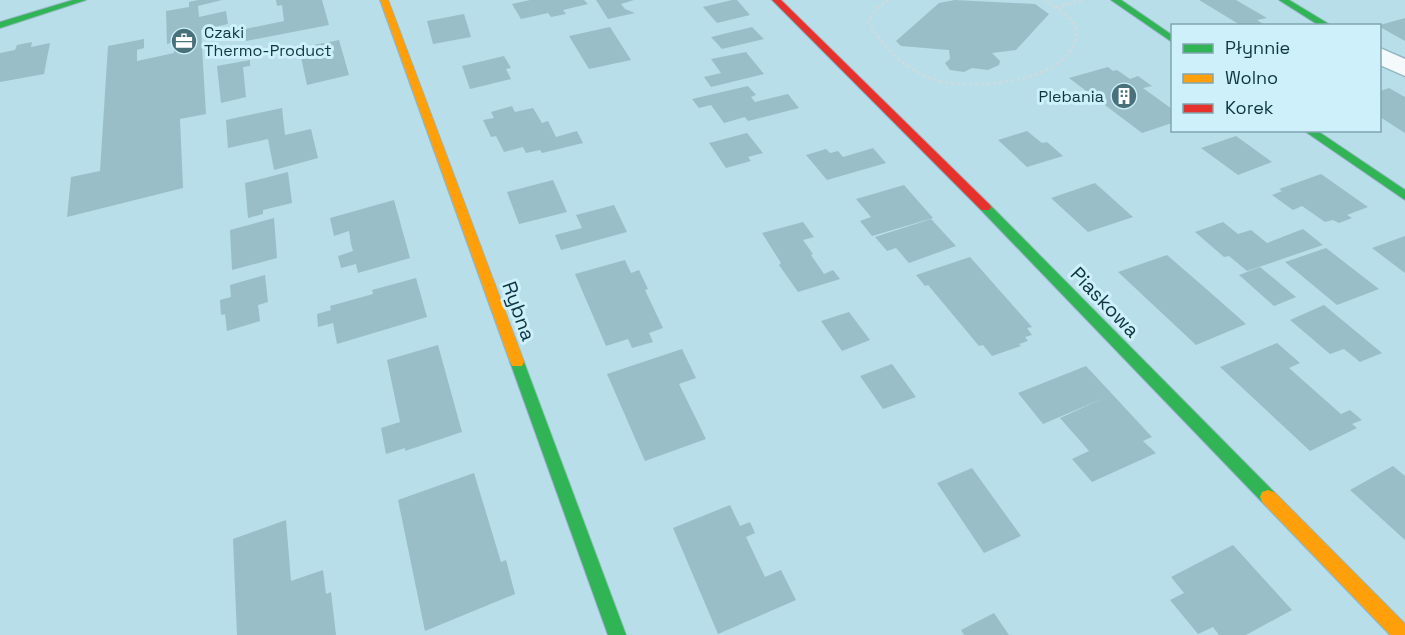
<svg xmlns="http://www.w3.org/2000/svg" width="1405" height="635" font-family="'Space Grotesk',sans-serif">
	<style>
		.building { fill: #99bec8 }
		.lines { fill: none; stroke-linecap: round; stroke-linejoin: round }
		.street-casing { stroke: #93b7c1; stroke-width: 3 }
		.fast-casing { stroke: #93b7c1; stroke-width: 2 }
		.slow-casing { stroke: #93b7c1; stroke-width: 2 }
		.jam-casing { stroke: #93b7c1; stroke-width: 2 }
		.path { stroke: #cddbdf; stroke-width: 3; stroke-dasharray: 3 3; stroke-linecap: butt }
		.street { fill: #f4fafc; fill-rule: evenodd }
		.fast { fill: #30b455; fill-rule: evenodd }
		.slow { fill: #ff9f0a; fill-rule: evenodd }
		.jam { fill: #e5322d; fill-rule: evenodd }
		.labels { text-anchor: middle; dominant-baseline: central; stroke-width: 6; stroke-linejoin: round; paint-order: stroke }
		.far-poi-label { font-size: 16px; fill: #0d3641; stroke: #cef0fb; text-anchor: start }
		.street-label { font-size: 20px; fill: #0d3641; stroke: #cef0fb }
	</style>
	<rect width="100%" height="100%" fill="#b7dee9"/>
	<path class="building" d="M198,0h24l-24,6 1,11 27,-6 2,13 -27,6 5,84 -26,5 3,69 -116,29 4,-40 29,-6 8,-125 36,-7v9l-7,2v11l37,-8v-11l-7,2 -1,-33 23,-4v-5z
		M276,0h46l7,25 -83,16 -1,-12 39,-8 -2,-16 -5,1z
		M530,0h54l4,4 -25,6 3,4 -15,3 -3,-4 -27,6 -9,-15z
		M596,0h38l-13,4 4,5 10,4 -27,6z
		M732,0h5l13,15 -33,8 -14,-16z
		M955,0l80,4 14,10 -33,36 -24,3 8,8 -1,4 -11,5 -16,-2 -8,4 -14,-2 -5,-7 5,-4 -1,-9 -48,-4 -5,-5 43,-38z
		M1199,0h37l31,18 -10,2 9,6h-24z
		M464,14l7,23 -38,7 -6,-23z
		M1405,18v23l-25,-14v-2z
		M610,27l21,33 -42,9 -20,-33z
		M752,27l12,12 -42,10 -11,-12z
		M339,40l10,35 -42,10 -8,-37z
		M32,42l-1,5 19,-4 -6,31 -44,8v-29l15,-3 2,-5z
		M746,52l18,22 -53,13 -7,-10 17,-4 -10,-14z
		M504,56l7,12 -5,1 5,10 -41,10 -8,-23z
		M250,60v6l-7,1 3,30 -25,6 -4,-37z
		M1108,67l5,4 4,-1 13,9 8,-3 14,10 -9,2 29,21v14l-30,10 -73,-55z
		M748,86l8,9 -5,2 4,5 33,-8 11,14 -51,13 -3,-4 -21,6 -13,-18 -12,3 -7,-9z
		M1389,88l16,9v36l-25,-16v-26z
		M512,106l3,6 18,-4 9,15 6,-2 8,16 21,-6 6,12 -41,10 -2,-3 -14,3 -3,-6 -19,5 -8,-16 -5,1 -8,-17 11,-2 -3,-6z
		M282,108l3,27 26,-6 7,29 -44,12 -6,-31 -40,9 -2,-28z
		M1027,131l15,12 5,-1 16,14 -36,11 -29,-27z
		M747,133l16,20 -15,4 3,4 -25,7 -17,-25z
		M1236,136l36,26 -34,13 -37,-27z
		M873,148l13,15 -59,17 -21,-25 20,-6 4,4 8,-2 5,6z
		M288,172l4,31 -29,7v4l-15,4 -3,-35z
		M1321,174l47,33 -21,8 5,3 -13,5 -6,-3 -8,2 -23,-16 -9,4 -21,-15 10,-4 -3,-2z
		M553,180l14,32 -48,12 -12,-32z
		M1095,183l38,34 -45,15 -37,-34z
		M904,185l29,33 -61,18 -12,-15 11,-4 -15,-18z
		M394,200l16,58 -52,15 -2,-9 -15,4 -3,-12 15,-5 -2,-7 -2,-13 -15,5 -4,-18z
		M614,205l13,27 -66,18 -6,-15 27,-7 -6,-13z
		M274,218l3,40 -45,12 -2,-40z
		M931,219l25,27 -47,17 -13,-15 -9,3 -12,-14z
		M803,222l11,15 -11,3 10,14 -2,1 13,19 9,-4 7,9 -42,13 -19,-27 2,-2 -19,-30z
		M1223,222l15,12 13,-4 16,13 36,-14 20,16 -76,26 -18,-15 -5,1 -29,-25z
		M1405,236v37l-33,-25z
		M1326,248l53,41 -42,16 -52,-43z
		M1167,255l37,32 42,37 -50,21 -78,-73z
		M970,257l62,70 -5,1 5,7 -7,2 3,4 -9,3 2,2 -29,10 -9,-11 -4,1 -51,-61 -3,1 -9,-11z
		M625,260l6,13 8,-3 9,19 -3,1 18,38 -14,5 4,9 -21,6 -4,-9 -22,7 -31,-72z
		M1260,267l36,30 -22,9 -35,-31z
		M265,275l3,27 -10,3 2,16 -33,10 -2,-17 -4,1 -1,-15 11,-3 -1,-12z
		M416,278l11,39 -90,27 -4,-21 -15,4 -1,-13 14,-4 -1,-4 43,-12 -1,-4z
		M1324,305l58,48 -22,9 -16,-13 -14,5 -40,-34z
		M849,312l21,28 -28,11 -21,-30z
		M1277,343l23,20 -11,5 52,46 9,-4 12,10 -10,4 5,4 -47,23 -90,-84z
		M438,345l24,87 -57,19v-3l-19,6 -5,-26 19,-6 -13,-62z
		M682,349l14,29 -17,6 27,55 -61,22 -38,-87z
		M892,364l24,33 -33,12 -23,-33z
		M1086,366l66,71 -9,4 13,12 -64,29 -20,-23 17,-8 -29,-33 44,-20 -61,26 -25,-31z
		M1393,466l12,10v64l-55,-50z
		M972,468l49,68 -37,17 -47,-70z
		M474,473l27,89 5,-2 9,34 -90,37 -27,-131z
		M730,505l10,21 10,-4 5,11 -9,4 19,40 16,-7 15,30 -78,34 -45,-106z
		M286,520l5,61 32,-11 3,24 5,-2 5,43h-99l-4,-96z
		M1233,545l59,65 -46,25h-27l-6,-8 -15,7 -28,-34 14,-7 -13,-16z
		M994,613l15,22h-45l-3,-5z"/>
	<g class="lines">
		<g class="street-casing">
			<path id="street" d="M1380,48l25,11v17l-25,-11z"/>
		</g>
		<g class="fast-casing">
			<path id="fast" d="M73,0h13l-86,28v-6z
				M1111,0h10l51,35v7z
				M1279,0h10l43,26h-12z
				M1303,130h13l89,60v10z
				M985,203l4,1 285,288 2,5 -2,5 -6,2 -6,-2 -281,-292 -2,-3z
				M517,356l5,2 2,4 102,273h-18l-98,-273 2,-4z"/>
		</g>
		<g class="slow-casing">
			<path id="slow" d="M380,0h8l136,362 -2,4h-10l-2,-4z
				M1268,490l6,2 131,132v11h-15l-128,-133 -2,-5 2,-5z"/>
		</g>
		<g class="jam-casing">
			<path id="jam" d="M772,0h9l208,204 2,3 -2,3h-8z"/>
		</g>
		<path class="path" d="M889,0l-11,7 -10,14c15,26 38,49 67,59 34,11 136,3 141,-44 2,-17 -20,-29 -32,-36
			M1056,7l28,-7"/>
		<use href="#street" class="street"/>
		<use href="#fast" class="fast"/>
		<use href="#slow" class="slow"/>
		<use href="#jam" class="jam"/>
	</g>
	<defs>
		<g id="office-disc" transform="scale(1.35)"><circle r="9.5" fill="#48717c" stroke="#cef0fb"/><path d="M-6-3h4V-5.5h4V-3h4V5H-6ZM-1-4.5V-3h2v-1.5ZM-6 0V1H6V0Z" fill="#fff"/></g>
		<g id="building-disc" transform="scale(1.35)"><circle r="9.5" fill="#48717c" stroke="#cef0fb"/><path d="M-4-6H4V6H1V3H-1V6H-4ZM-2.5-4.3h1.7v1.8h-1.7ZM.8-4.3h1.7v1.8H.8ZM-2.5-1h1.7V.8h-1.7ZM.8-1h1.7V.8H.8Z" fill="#fff"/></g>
	</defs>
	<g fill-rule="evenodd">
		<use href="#office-disc" x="184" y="41"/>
		<use href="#building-disc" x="1124" y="96"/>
	</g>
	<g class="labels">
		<g class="far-poi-label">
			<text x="204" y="32">Czaki<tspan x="204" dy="18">Thermo-Product</tspan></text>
			<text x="1104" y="96" text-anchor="end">Plebania</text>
		</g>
		<g class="street-label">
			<text transform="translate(1105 302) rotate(46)">Piaskowa</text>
			<text transform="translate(519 311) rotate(70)">Rybna</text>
		</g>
	</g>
	<rect x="1171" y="24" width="210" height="108" fill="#cef0fb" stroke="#81a6b1" stroke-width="1.5"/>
	<rect x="1183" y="44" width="30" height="9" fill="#30b455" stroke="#81a6b1" stroke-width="1.5"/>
	<text x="1225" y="54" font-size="18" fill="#0d3641">Płynnie</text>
	<rect x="1183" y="74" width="30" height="9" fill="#ff9f0a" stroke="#81a6b1" stroke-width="1.5"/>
	<text x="1225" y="84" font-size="18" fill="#0d3641">Wolno</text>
	<rect x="1183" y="104" width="30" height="9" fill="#e5322d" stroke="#81a6b1" stroke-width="1.5"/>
	<text x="1225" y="114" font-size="18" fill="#0d3641">Korek</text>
</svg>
